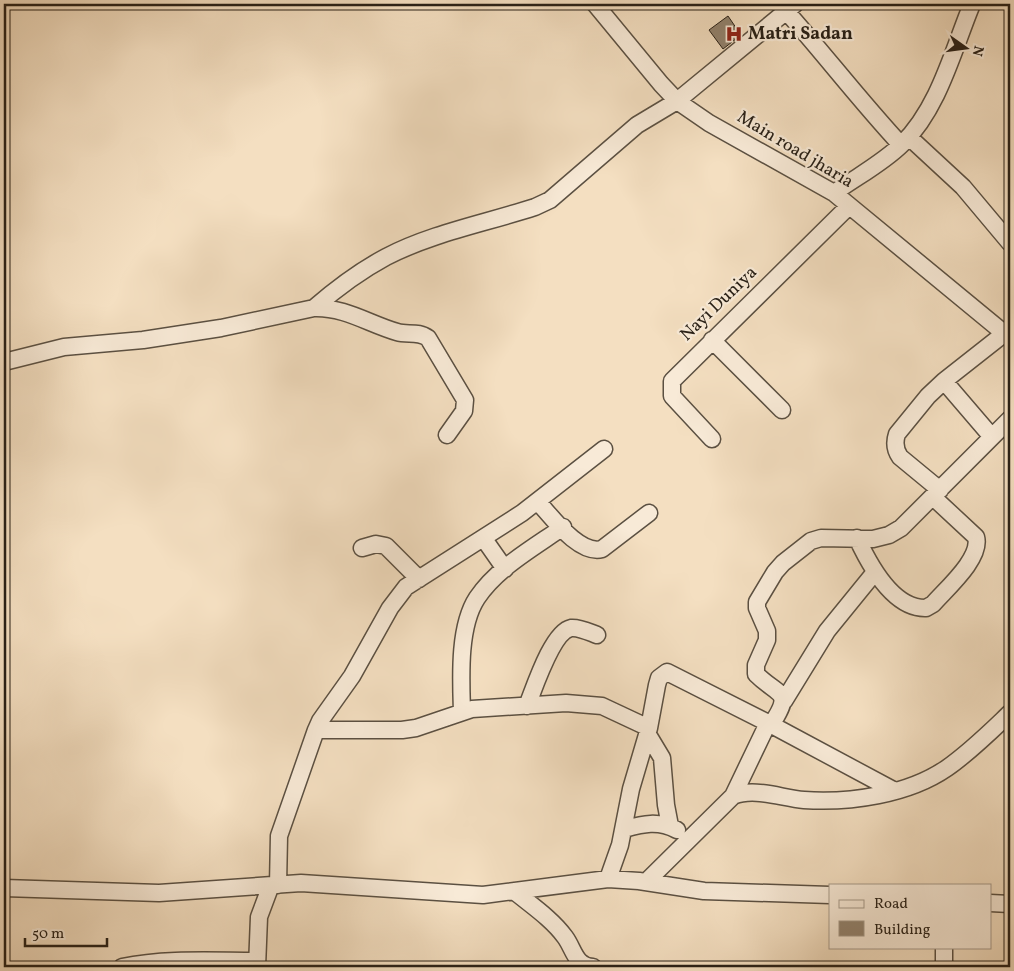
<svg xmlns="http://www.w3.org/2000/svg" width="1014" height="971" font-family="Vollkorn,serif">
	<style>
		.building { fill: #92836f; stroke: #282017 }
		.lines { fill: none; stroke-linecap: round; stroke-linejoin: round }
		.minor-casing { stroke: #5b5042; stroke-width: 19 }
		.minor { stroke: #f8ead7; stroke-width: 16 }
		.labels { text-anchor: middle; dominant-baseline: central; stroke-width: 4.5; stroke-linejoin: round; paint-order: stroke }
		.poi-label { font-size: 18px; font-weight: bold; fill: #282017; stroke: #f8ead7; text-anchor: start }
		.street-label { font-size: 18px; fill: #282017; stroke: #f8ead7 }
	</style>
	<rect width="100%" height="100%" fill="#f4dfc1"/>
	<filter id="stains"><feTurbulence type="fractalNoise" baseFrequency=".004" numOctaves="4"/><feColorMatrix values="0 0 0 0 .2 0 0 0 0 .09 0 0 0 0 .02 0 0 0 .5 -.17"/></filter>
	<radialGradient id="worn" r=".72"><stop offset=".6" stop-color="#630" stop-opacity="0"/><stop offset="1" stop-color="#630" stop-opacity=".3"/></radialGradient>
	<path class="building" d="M728,16l13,19 -18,14 -14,-19z"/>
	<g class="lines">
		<g class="minor-casing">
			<path id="minor" d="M595,4l66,80 16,17 32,22 125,70 176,145
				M786,11c39,44 75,91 115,134
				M909,137l54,50 47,56
				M834,193c22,-16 49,-30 68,-49 37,-36 51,-94 70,-140
				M314,308c23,-20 46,-37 72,-51 46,-24 100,-34 149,-50l15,-7 87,-75 40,-24 118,-97
				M712,340l70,70
				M4,362l60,-15 79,-7 78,-12 93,-20c31,-1 55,16 83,24 10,3 22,-1 31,6l37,62 -1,11 -17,24
				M944,381l48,56
				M712,439l-40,-43v-15l177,-175
				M940,490l-40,-33c-5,-7 -6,-14 -3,-23l31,-38 16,-15 61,-48
				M538,502c14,15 41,53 64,47l47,-36
				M857,538c12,26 36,71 69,70l7,-4c13,-15 49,-46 43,-67l-43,-40
				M484,539l21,30
				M362,548l14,-4 10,2 33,33
				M784,701l43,-70 48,-59
				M527,706c7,-17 25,-74 44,-78 8,-1 18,4 26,7
				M462,712c-1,-33 -4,-85 15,-114 20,-30 56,-50 86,-71
				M771,725c23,-35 8,-28 -15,-51v-9l11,-25v-9l-10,-23v-6l18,-30 8,-9 28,-22 10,-3 52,1 16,-4 12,-7 109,-109
				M316,730h86l14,-2 56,-19 94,-6 36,3 47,22
				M647,733l15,25 4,47 4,21
				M733,796l35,-73
				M624,829c19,-5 34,-9 53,1
				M608,879l12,-34 11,-56 18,-61 8,-43 2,-7 8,-6 101,51 127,68
				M646,882l87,-86c21,-9 48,2 71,4 46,3 104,-5 143,-32 23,-16 43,-36 63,-55
				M278,885l1,-49 37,-106 4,-9 32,-45 38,-68 16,-21 116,-74 82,-64
				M4,888l155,5 142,-10 182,12 125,-16 31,2 65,10 126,4
				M514,891c17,14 38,28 51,46 9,12 10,29 28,30
				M990,903l20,1
				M122,967c44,-9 90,-6 135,-6
				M257,967l2,-50 12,-32
				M944,967v-20"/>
		</g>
		<use href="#minor" class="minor"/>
	</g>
	<defs>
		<g id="hospital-bare" transform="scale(1.35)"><path d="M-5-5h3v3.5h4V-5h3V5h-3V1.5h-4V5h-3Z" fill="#8f2418" stroke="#f8ead7" stroke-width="2.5" paint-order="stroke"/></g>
	</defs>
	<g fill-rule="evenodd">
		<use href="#hospital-bare" x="734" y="34"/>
	</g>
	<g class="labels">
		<g class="poi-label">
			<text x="748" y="34">Matri Sadan</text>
		</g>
		<g class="street-label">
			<text transform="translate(795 150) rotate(31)">Main road jharia</text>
			<text transform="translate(719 304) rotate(-44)">Nayi Duniya</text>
		</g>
	</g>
	<rect width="1014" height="971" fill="none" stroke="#f4dfc1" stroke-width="20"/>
	<rect x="5" y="5" width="1004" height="961" fill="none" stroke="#282017" stroke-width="2.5"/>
	<rect x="10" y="10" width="994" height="951" fill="none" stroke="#282017"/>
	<rect x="829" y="884" width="162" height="65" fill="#f8ead7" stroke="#a5998a"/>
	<rect x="839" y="900" width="25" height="8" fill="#f8ead7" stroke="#a5998a"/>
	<text x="874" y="908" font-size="15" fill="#282017">Road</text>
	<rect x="839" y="921" width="25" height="15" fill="#92836f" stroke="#a5998a"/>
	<text x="874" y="934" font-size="15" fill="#282017">Building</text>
	<g transform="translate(966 48) rotate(104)" stroke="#f8ead7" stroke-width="4" paint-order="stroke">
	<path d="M0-4L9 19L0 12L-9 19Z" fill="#282017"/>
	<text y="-8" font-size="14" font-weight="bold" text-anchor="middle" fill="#282017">N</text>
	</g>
	<path d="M25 938v8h82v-8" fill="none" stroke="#282017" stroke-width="2.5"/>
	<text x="32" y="938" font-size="15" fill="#282017" stroke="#f8ead7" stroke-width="4" paint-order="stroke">50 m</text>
	<rect width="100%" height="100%" filter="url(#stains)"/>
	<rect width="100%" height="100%" fill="url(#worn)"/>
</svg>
